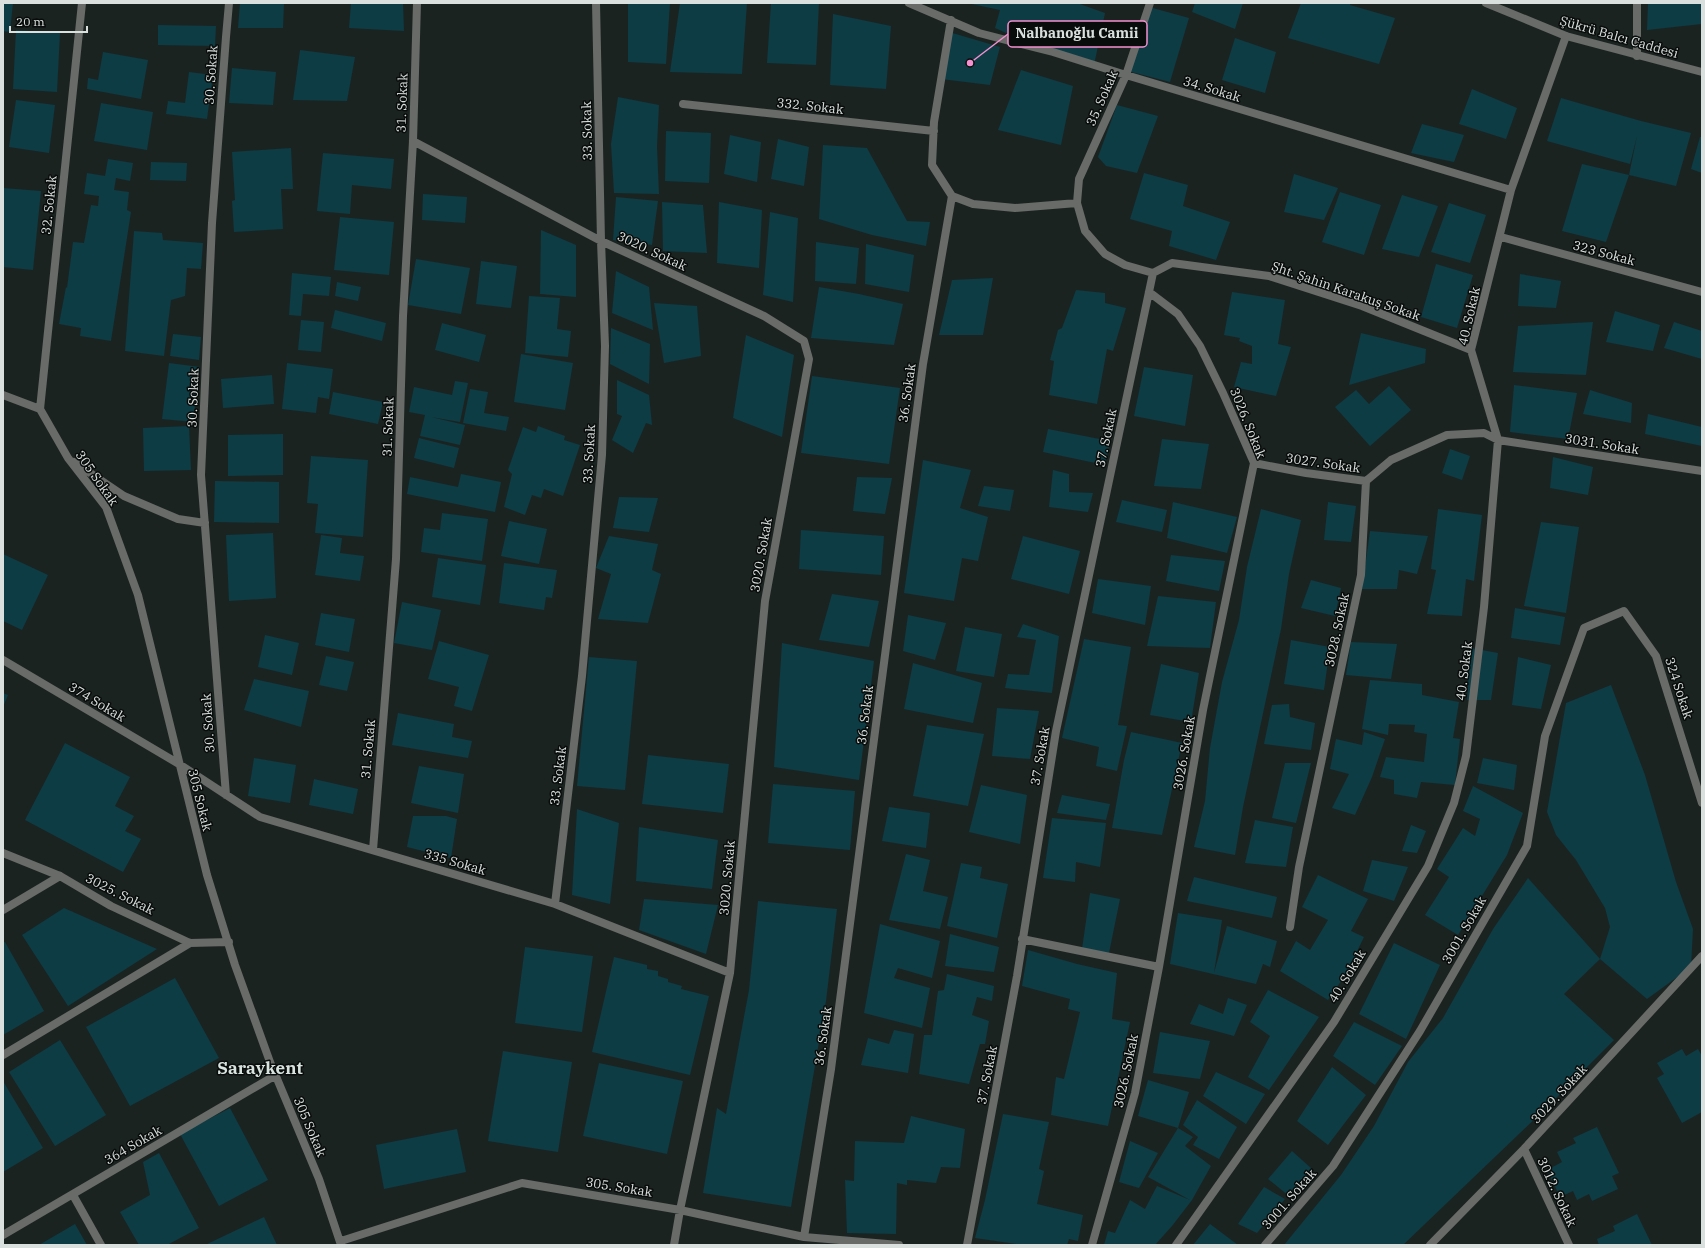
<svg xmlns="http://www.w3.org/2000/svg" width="1705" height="1248" font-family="'IBM Plex Serif',serif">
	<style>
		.building { fill: #0d3c44 }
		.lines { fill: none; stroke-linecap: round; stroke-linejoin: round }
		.minor { stroke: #686b68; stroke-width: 8 }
		.tertiary { stroke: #686b68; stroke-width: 8 }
		.labels { text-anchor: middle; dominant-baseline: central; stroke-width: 3; stroke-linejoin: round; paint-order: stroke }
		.street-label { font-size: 13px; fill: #dae0de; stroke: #080c0b }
		.district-label { font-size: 17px; font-weight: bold; fill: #d8e3e0; stroke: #080c0b }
		.leader { fill: none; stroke: #f590d1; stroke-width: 1.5 }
		.callout-dot { fill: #f590d1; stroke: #080c0b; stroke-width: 1.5 }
		.callout { fill: #080c0b; stroke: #f590d1; stroke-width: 1.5 }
		.callout-label { font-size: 14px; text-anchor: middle; font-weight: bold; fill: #dae0de }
	</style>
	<rect width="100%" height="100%" fill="#1b2321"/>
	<path class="building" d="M3,3h10l-3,29 -7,-1z
		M240,3h44l-1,25h-45z
		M351,3h52l1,28 -55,-3z
		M628,3h42l-4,61 -38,-2z
		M680,3h67l-5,71 -72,-2z
		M771,3h48l-3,62 -49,-2z
		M967,3h110l28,10 -11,52 -56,-18 -43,-19 5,-18z
		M1195,3h48l-8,26 -43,-17z
		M1301,3h49v2l45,13 -16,46 -91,-26z
		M1648,3h54v21l-55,6z
		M1149,7l40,11 -19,64 -42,-11z
		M833,14l58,12 -5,63 -56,-4z
		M158,25l58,1 -1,20 -57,-1z
		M16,30l44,3 -3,59 -44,-3z
		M949,32l51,15 -10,38 -49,-6z
		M1235,38l41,14 -11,41 -43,-13z
		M300,50l55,7 -8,44 -54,-1z
		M103,52l45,8 -7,39 -54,-10 1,-11 10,2z
		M232,68l44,4 -3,33 -44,-2z
		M1021,70l52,16 -12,59 -63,-15z
		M189,72l24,3 -6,44 -41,-5 2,-13 17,2z
		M1472,89l45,19 -11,31 -47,-15z
		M618,97l41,8 -2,41 2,48 -45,-1 -3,-49z
		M1561,98l80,23 50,12 -15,53 -47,-11 -23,67 -44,-11 20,-67 47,11 8,-39 -7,28 -83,-23z
		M16,100l39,5 -6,48 -40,-6z
		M101,103l52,9 -6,38 -53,-9z
		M1117,105l41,11 -21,57 -31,-7 -8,-9z
		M1422,124l42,11 -10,27 -43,-9z
		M666,131l45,2 -2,50 -44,-2z
		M730,135l31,7 -4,40 -33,-8z
		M1700,137h2v36l-11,-4z
		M778,139l31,8 -5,39 -33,-7z
		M823,145l44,3 40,73 23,1 -4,24 -54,-11 -53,-16z
		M291,148l2,41h-12l2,40 -49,3 -2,-31 3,-1 -3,-48z
		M323,153l71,6 -3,30 -39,-4 -2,29 -33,-3z
		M108,159l25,4 -3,18 -14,-3 -2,12 15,2 -2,18 4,2 -20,129 -31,-5 1,-8 -22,-4 7,-37 1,1 6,-46 11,1 7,-38 7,1 1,-10 -15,-2 3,-21 18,3z
		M151,162l36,1 -1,18 -36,-1z
		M1144,173l44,12 -5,21 47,16 -14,38 -47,-14 3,-15 -42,-12z
		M1294,174l44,14 -14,32 -40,-8z
		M3,188l38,3 -8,79 -30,-3z
		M1340,192l41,13 -17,50 -42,-13z
		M423,194l44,3 -2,26 -43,-3z
		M1402,195l36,11 -19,51 -37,-8z
		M616,197l42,4 -6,44 -39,-5z
		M662,202l41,3 4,48 -44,-2z
		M719,202l43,8 -3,58 -42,-5z
		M1449,203l37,12 -16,48 -39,-11z
		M770,212l28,6 -5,84 -30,-7z
		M340,217l54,5 -5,53 -55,-5z
		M541,230l35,15v52l-36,-3z
		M134,231l28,2 1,7 40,3 -2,26 -14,-1 -2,28 -14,4 -7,56 -39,-5z
		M816,242l43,6 -3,36 -41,-3z
		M866,244l48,11 -5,37 -44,-8z
		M416,259l54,9 -9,46 -53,-9z
		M481,261l36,5 -6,42 -35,-4z
		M1436,264l37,11 -16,53 -36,-11z
		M616,271l33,16 4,43 -41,-17z
		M292,273l39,4 -2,19 -26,-2 -2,22 -12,-1z
		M1520,274l41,7 -5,27 -38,-2z
		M993,278l-10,57h-44l13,-55z
		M337,282l24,5 -3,14 -23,-5z
		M819,287l40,7 44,10 -9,41 -83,-7z
		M1076,290l29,3v10l21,5 -13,43 -6,-2 -10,55 -48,-9 5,-34 -4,-1 8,-30 4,-2z
		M1232,292l53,8 -7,44 13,3 -15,49 -42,-9 7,-25 11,2v-18l-13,-5 1,-3 -16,-3z
		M529,296l31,2 -3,31 14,2 -3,26 -43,-4z
		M654,303l43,3 4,50 -37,7z
		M335,310l51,13 -4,18 -51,-13z
		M1615,311l45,14 -7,26 -47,-9z
		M301,320l23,2 -3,30 -23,-2z
		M1593,322l-7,53 -73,-3 5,-46z
		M1674,322l28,9v28l-38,-11z
		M442,323l44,12 -7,27 -44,-12z
		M611,328l39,16 -1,40 -39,-20z
		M1361,333l65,16 -1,14 -76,22z
		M173,334l28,3 -2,23 -29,-4z
		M746,335l48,20 -12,82 -49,-19z
		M521,354l52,9 -8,47 -51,-8z
		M169,363l31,4 -7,55 -31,-3z
		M287,363l46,6 -4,30 -11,-2 -2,16 -34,-4z
		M1144,367l49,8 -8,51 -51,-10z
		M272,375l2,29 -51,4 -2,-29z
		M812,376l88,12 -11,76 -88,-11z
		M617,380l32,15 3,30 -6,-2 -13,30 -21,-13 10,-24 -5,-2z
		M455,381l13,2 -8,39 -29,-5 34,8 -5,20 -40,-9 5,-21 -16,-3 5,-25 38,8z
		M1514,385l63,8 -9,46 -58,-7z
		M1389,386l22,24 -41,36 -35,-39 21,-17 13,14z
		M470,389l18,3 -4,21 25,4 -3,14 -43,-8z
		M1590,390l42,13 -1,20 -48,-9z
		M333,392l50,10 -5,22 -49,-10z
		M1648,414l54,13v19l-57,-12z
		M189,426l2,44 -47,1 -1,-43z
		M538,426l27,10 -1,4 16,5 -17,51 -19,-7 -3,9 -9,-3 -7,20 -21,-8 8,-33 -4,-4 15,-43 13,5z
		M1048,429l62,12 -5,24 -62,-13z
		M283,434v41l-55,1v-41z
		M419,438l40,10 -5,20 -40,-10z
		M1162,439l47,5 -8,45 -47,-3z
		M1450,449l20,7 -8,24 -20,-7z
		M311,456l57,4 -5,77 -48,-4 3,-29 -11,-1z
		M1553,457l40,10 -5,28 -38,-7z
		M923,460l48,10 -11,38 28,9 -10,44 -16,-3 -8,43 -50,-8z
		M1053,470l16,4v18l24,1 -5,19 -39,-5z
		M461,474l40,8 -6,30 -88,-18 3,-17 48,10z
		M857,477l35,1 -7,36 -32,-3z
		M215,481l64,1v41l-65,-1z
		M984,486l30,4 -4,21 -32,-5z
		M619,497l39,1 -9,34 -36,-4z
		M1122,500l45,10 -5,22 -46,-10z
		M1173,502l64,15 -10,36 -60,-15z
		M1328,502l28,4 -5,36 -27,-2z
		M1261,509l40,11 -12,54 -8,55 -38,178 -8,48 -41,-8 11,-46 5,-53 12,-66 17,-62 8,-53z
		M1438,509l44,6 -8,66 -8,-2 -4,37 -35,-2 9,-44 -5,-1z
		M442,513l46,6 -6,42 -61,-9 3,-24 16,2z
		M509,521l38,8 -8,35 -38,-8z
		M1541,522l38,5 -13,86 -42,-7z
		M801,530l83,6 -3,39 -82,-6z
		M1370,531l58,5 -11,38 -18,-4 -2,19h-35z
		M273,533l3,65 -47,3 -3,-66z
		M321,535l21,3 -2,15 24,3 -4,25 -45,-6z
		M609,536l49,8 -6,26 9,4 -13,49 -50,-4 13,-45 -15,-6z
		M1023,536l57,15 -11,43 -58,-15z
		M3,554l45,21 -26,55 -19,-9z
		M1171,555l54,6 -6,30 -53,-10z
		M438,558l48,7 -6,40 -48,-8z
		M504,563l53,7 -5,28 -6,-1 -2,13 -45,-7z
		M1098,579l53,7 -6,39 -53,-12z
		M1311,580l30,8 -6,28 -34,-8z
		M832,594l47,7 -10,46 -50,-7z
		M1158,596l58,6 -6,46 -63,-2z
		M402,602l39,8 -9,40 -38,-7z
		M1515,608l50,9 -5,28 -49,-7z
		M321,613l34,6 -6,33 -34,-7z
		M908,615l38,8 -11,37 -32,-9z
		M1023,624l36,12 -7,57 -47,-5 3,-14 21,1 7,-35 -19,-3z
		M965,627l37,7 -8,43 -38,-6z
		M265,635l34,8 -7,32 -34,-8z
		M1084,639l47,8 -13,78 9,1 -10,45 -21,-5 3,-19 -37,-9z
		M1291,640l39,7 -6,43 -40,-6z
		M439,641l50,14 -17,56 -18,-5 5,-19 -31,-8z
		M1351,642l46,2 -6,35 -45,-4z
		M782,643l92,18 -15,119 -85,-13z
		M1471,648l27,5 -7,47h-24z
		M326,656l28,6 -7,29 -28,-6z
		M589,657l48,4 -12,129 -48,-4z
		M1518,657l33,8 -10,44 -29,-4z
		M913,663l69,20 -9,40 -69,-14z
		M1161,664l38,9 -8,49 -41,-7z
		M254,679l55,12 -8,36 -57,-17z
		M1370,680l52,4v11l37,7 -6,36 7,1 -5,46 -34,-3 -4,16 -23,-4v-14l-14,-3 6,-20 38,5 3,-28 -13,-2 1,-7 -26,-1 -1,11 -26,-6z
		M1611,685l34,90 31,107 17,47 -2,38 -44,32 -47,-40 10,-32 -5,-19 -29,-48 -20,-25 -9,-23 19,-109z
		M3,693l5,2 -5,12z
		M1289,704l1,13 25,6 -4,27 -47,-6 8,-39z
		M997,708l42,3 -9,48 -38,-3z
		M398,713l56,11 -2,13 20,4 -4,17 -76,-13z
		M927,725l57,9 -16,72 -55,-10z
		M1131,732l51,11 -20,92 -50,-7 12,-68z
		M1364,732l21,7 -13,38 -17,38 -23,-7 17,-34 -19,-5 6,-30 26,6z
		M65,743l65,34 -15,29 19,10 -9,15 16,8 -18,33 -98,-52z
		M648,755l81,9 -6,49 -81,-9z
		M254,758l42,7 -6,38 -42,-7z
		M1483,758l34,7 -3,25 -37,-7z
		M1285,763h26l-15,60 -24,-5z
		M419,766l45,8 -6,39 -47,-10z
		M314,779l44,10 -5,25 -44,-9z
		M773,784l82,7 -5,59 -82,-7z
		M981,785l46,10 -7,49 -51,-12z
		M1473,786l50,27 -16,42 -49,80 -33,-20 24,-38 -12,-8 26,-41 12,8 5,-17 -17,-8z
		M1062,795l48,9 -4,16 -49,-7z
		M889,807l41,6 -4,35 -44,-7z
		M577,809l42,14 -9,81 -38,-9z
		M413,816h33l11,3 -6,39 -44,-11z
		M1052,818l54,5 -6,44 -24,-5 -1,20 -32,-4z
		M1255,820l38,7 -7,40 -41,-4z
		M1411,825l15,6 -9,22 -15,-2z
		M639,827l79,13 -6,49 -76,-8z
		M906,854l24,6 -7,31 25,6 -8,32 -51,-9z
		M1372,860l36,7 -14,34 -31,-10z
		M961,863l21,4 -2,11 28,6 -11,54 -50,-12z
		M1318,875l50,24 -17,32 13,6 -18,37 -18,26 -48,-29 16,-30 14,9 18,-30 -26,-13z
		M1194,877l83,20 -5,21 -85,-17z
		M1528,878l72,81 -36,35 50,46 -71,71 -140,134h-119l57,-70 33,-49 34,-64 35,-44 50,-89z
		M1090,893l30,6 -11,54 -27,-4z
		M644,899l74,6 -12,49 -67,-24z
		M758,901l79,8 -11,92 -35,206 -88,-14 14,-85 9,6 23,-124z
		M64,908l93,41 -89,57 -46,-71z
		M1178,913l44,7 -8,53 13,-47 50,15 -7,26 -7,-3 -7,20 -86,-20z
		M880,924l60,17 -8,37 -34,-10 -4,10 36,10 -8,40 -58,-15z
		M950,934l49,13 -5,25 -49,-6z
		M5,942l39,69 -41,24v-92z
		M1394,943l46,22 -34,74 -47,-25z
		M525,947l68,9 -11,76 -67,-9z
		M1028,950l49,14 40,9 -5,46 18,3 -22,104 -57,-11 5,-38 8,2 16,-67 -12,-3 2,-10 -48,-13z
		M614,957l33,8v4l11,2v5l10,3v3l14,4 -1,3 28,7 -19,79 -98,-23z
		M947,974l47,12 -2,15 -15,-4 -5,18 17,6 -4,23h-5l-11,40 -50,-10 5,-39h8l6,-44 6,-1z
		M175,978l44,80 -89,48 -44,-79z
		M1268,990l51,27 -50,73 -21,-13 22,-41 -20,-14z
		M1228,998l19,7 -13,31 -44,-12 9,-20 24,10z
		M1354,1022l48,24 -27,39 -42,-29z
		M894,1030l20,4 -6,39 -47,-8 7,-27 21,6z
		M1160,1032l50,9 -10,38 -47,-6z
		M60,1040l46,75 -51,31 -46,-74z
		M1682,1049l4,7 12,-7 4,7v56l-20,11 -25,-45 7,-4 -7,-11z
		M503,1051l69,11 -14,90 -70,-11z
		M599,1063l84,18 -16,73 -84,-18z
		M1332,1067l34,28 -38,50 -31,-24z
		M1216,1072l49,22 -19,30 -43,-28z
		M1148,1080l41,12 -11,36 -40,-12z
		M3,1081l40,67 -40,24z
		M1197,1100l40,27 -18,32 -26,-14 5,-8 -15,-12z
		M230,1108l38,72 -49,26 -39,-72z
		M1003,1114l46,8 -10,47 5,2 -7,33 46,11 -5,26 -9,-2 -2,6h-43l-49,-7 10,-38z
		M911,1116l54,13 -5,39 -19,-1 -5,16 -29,-3v5l-10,-2 -1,51 -49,-1 -2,-53 9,1 1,-40 49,2z
		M1597,1127l22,46 -7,3 6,13 -26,12 -3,-7 -12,6 -4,-9 -13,6 -13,-27 15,-8 -5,-10 19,-9 -3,-5z
		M1178,1128l15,9 -8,9 26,20 -19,34 -20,26 -17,19h-51l4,-14 7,2 15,-33 15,9 12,-23 33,14 -42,-23z
		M457,1129l9,43 -82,17 -8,-44z
		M1130,1141l28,12 -19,35 -20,-6z
		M1292,1151l20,18 -23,27 -21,-17z
		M159,1153l40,75 -32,17h-28l-19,-33 30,-17 -7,-33z
		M1264,1187l21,12 -28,34 -19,-9z
		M1637,1214l15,31h-53l-2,-6 18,-8 -2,-5z
		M264,1217l13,28h-72z
		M75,1224l12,21h-48z
		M1210,1224l28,21h-45z"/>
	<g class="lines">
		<path class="minor" d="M909,3l70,30 74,19 73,23 385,115
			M951,20l-17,102 -2,43 20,31 21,8 42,4 62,-5 8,28 20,23 20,11 28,8 19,-10 97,13 93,30 109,44
			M1637,56v-53
			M683,104l251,27
			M413,141l188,100 163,75 40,25 5,18 -44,242 -35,372 -50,237 -6,35
			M1077,203l2,-24 47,-104 24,-72
			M1501,237l201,55
			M3,395l37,14 28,49 38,49 32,88 69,280 28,90 35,97 49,117 22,66
			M40,409l42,-406
			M74,462l50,34 54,23 27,4
			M1254,463l52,10 60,8
			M3,660l176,104 81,53 295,87 175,69
			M226,795l-25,-320 11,-252 14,-186 3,-34
			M373,850l23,-291 7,-243 10,-175 4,-138
			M3,853l57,23 51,30 79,37 39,-1
			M555,904l27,-228 20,-221 3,-109 -4,-105 -5,-238
			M3,910l57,-34
			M1290,927l9,-60 62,-292 5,-94 25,-21 56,-25 37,-2 14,7 204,31
			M1022,939l137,28
			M3,1055l187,-112
			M1524,1149l45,96
			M73,1195l28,50
			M3,1235l273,-160
			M804,1237l27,-168 92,-705 29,-168
			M341,1241l181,-58 158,27 124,27 95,8
			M967,1245l50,-269 39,-245 97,-458
			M1092,1245l43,-152 24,-126 44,-257 51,-247 -31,-70 -23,-47 -22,-32 -29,-22
			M1176,1245l158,-223 94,-156 26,-63 12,-47 18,-149 14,-167 -27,-90 40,-160 55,-154
			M1265,1245l68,-79 87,-135 107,-185 18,-110 39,-108 40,-17 32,45 46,147
			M1430,1245l94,-96 178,-193"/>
		<path class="tertiary" d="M1486,3l80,33 136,36"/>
	</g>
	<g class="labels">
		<g class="street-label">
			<text transform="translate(1619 37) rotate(16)">Şükrü Balcı Caddesi</text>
			<text transform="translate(211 75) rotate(-86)">30. Sokak</text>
			<text transform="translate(1212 89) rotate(17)">34. Sokak</text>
			<text transform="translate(1102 98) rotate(-66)">35. Sokak</text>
			<text transform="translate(402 103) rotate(-88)">31. Sokak</text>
			<text transform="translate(810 106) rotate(6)">332. Sokak</text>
			<text transform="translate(587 131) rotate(-91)">33. Sokak</text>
			<text transform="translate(49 205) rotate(-84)">32. Sokak</text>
			<text transform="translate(652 251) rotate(25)">3020. Sokak</text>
			<text transform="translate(1604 253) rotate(15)">323 Sokak</text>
			<text transform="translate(1346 291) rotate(19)">Şht. Şahin Karakuş Sokak</text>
			<text transform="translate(1469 316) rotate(-77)">40. Sokak</text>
			<text transform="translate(907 393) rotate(-82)">36. Sokak</text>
			<text transform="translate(193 398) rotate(-88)">30. Sokak</text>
			<text transform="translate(1248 423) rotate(68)">3026. Sokak</text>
			<text transform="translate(388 427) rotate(-88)">31. Sokak</text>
			<text transform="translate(1106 438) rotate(-78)">37. Sokak</text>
			<text transform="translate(1602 444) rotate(9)">3031. Sokak</text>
			<text transform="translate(589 454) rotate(-87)">33. Sokak</text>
			<text transform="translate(1323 463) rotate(8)">3027. Sokak</text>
			<text transform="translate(97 478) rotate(55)">305 Sokak</text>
			<text transform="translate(761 555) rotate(-80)">3020. Sokak</text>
			<text transform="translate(1337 630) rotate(-78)">3028. Sokak</text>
			<text transform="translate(1464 671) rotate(-83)">40. Sokak</text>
			<text transform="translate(1679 688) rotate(72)">324 Sokak</text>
			<text transform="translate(97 702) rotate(31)">374 Sokak</text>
			<text transform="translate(865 715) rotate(-83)">36. Sokak</text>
			<text transform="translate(208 723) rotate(-94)">30. Sokak</text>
			<text transform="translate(368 749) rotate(-85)">31. Sokak</text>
			<text transform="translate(1184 753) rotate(-80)">3026. Sokak</text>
			<text transform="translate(1040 756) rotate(-80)">37. Sokak</text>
			<text transform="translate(558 776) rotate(-83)">33. Sokak</text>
			<text transform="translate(200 800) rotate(76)">305 Sokak</text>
			<text transform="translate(455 862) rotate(16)">335 Sokak</text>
			<text transform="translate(727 878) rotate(-85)">3020. Sokak</text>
			<text transform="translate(120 894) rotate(27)">3025. Sokak</text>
			<text transform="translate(1464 930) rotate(-60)">3001. Sokak</text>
			<text transform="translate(1347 976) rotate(-59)">40. Sokak</text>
			<text transform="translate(823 1036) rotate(-82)">36. Sokak</text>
			<text transform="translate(1126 1071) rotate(-78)">3026. Sokak</text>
			<text transform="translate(987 1075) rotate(-79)">37. Sokak</text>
			<text transform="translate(1559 1094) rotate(-47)">3029. Sokak</text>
			<text transform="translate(310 1127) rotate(67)">305 Sokak</text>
			<text transform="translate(133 1145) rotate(-30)">364 Sokak</text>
			<text transform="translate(619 1187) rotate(9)">305. Sokak</text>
			<text transform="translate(1557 1192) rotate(65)">3012. Sokak</text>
			<text transform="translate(1289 1199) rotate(-49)">3001. Sokak</text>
		</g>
		<g class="district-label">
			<text x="260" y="1068">Saraykent</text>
		</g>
	</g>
	<path class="leader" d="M970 63L1008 34"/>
	<circle class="callout-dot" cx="970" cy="63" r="4"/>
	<rect class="callout" x="1008" y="21" width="139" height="26" rx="4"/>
	<g class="callout-label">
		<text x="1077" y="38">Nalbanoğlu Camii</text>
	</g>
	<rect width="1705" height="1248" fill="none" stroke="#dae0de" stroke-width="8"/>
	<path d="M10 26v6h77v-6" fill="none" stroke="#dae0de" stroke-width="2"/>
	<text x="16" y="26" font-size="12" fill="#dae0de" stroke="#080c0b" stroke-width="3" paint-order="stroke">20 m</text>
</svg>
